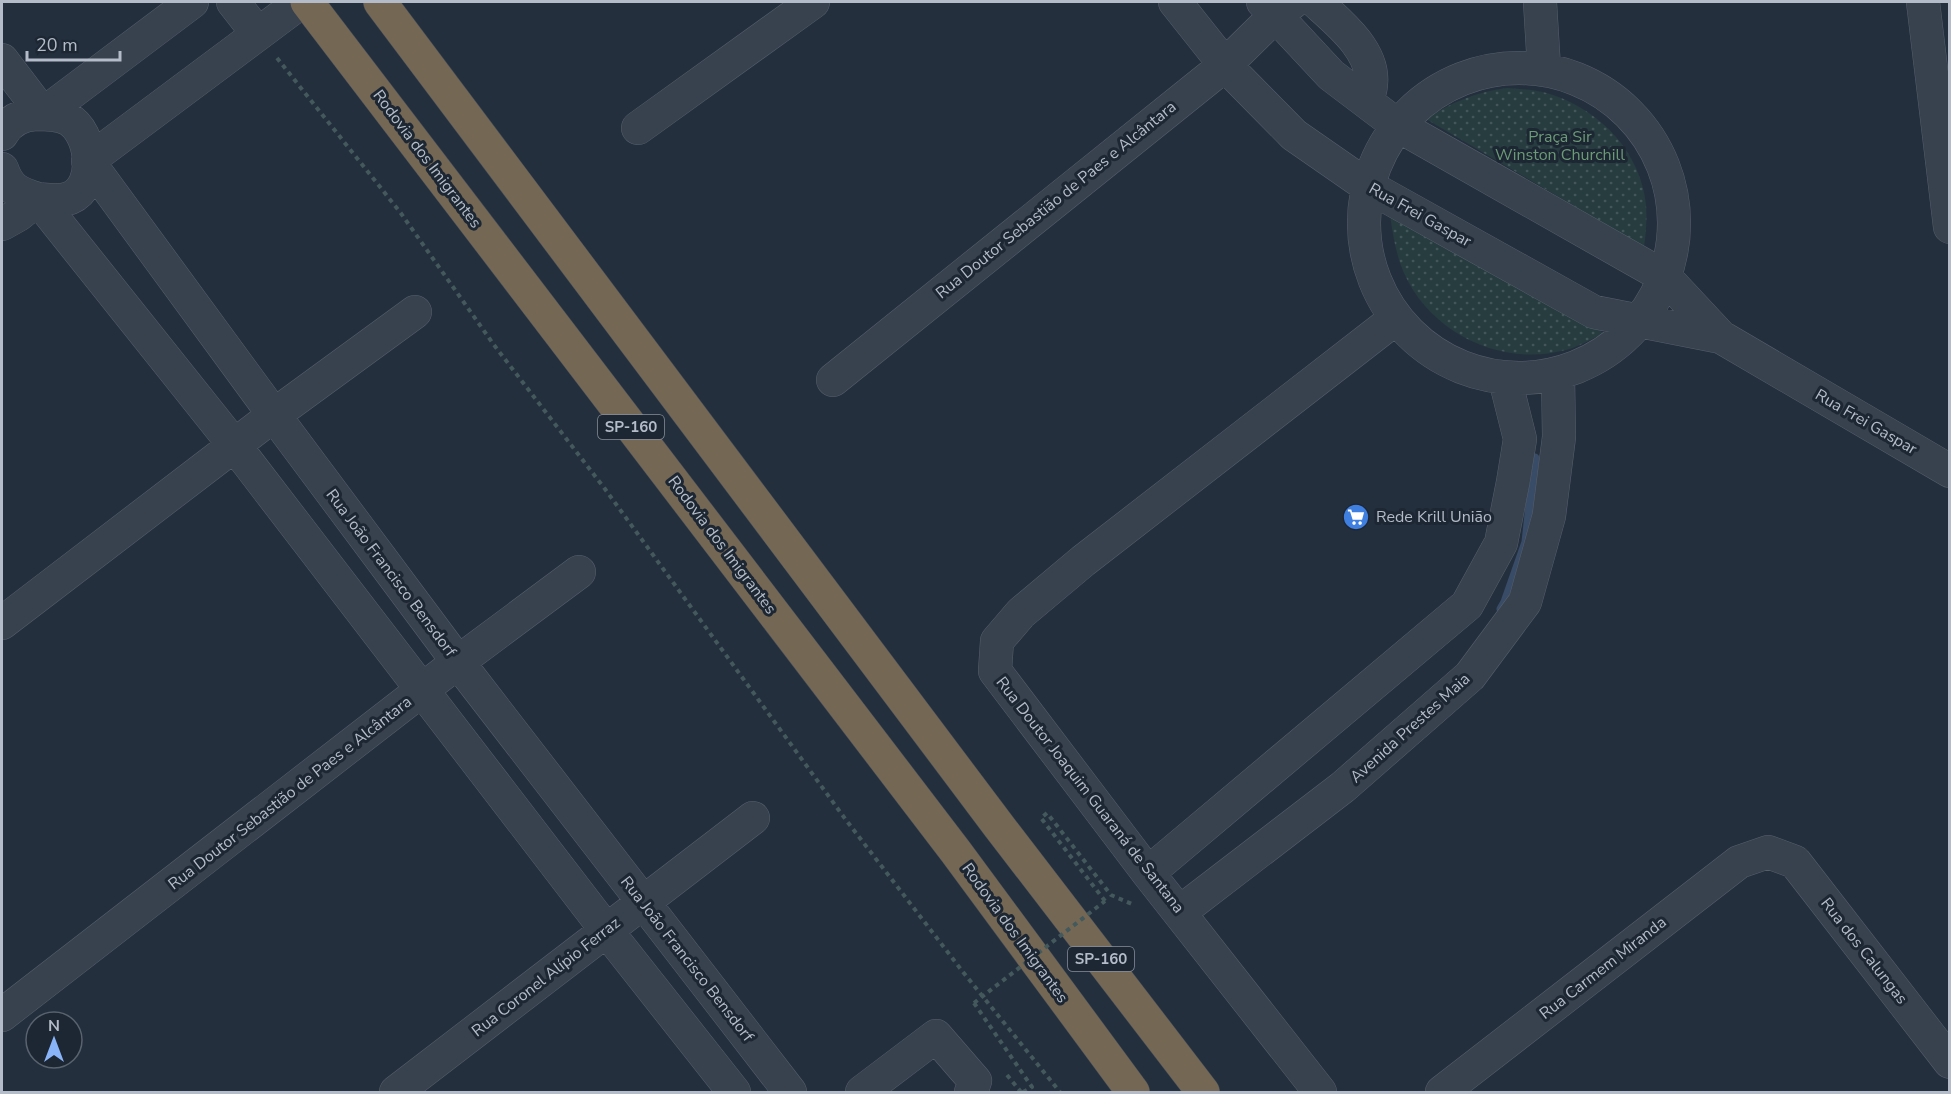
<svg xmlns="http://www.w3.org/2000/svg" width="1951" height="1094" font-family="'Nunito Sans',sans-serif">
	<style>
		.park { fill: url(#park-dots) }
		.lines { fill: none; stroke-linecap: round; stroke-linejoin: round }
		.stream { stroke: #394c67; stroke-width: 9 }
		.minor-casing { stroke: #565f6c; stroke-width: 34 }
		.highway-casing { stroke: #434c59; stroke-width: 34 }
		.path { stroke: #44595c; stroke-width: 4; stroke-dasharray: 4.5 4.5; stroke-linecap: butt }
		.minor { stroke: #38414e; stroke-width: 33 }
		.highway { stroke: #746855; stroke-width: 33 }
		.path-bridge { stroke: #44595c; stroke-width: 4; stroke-dasharray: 4.5 4.5; stroke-linecap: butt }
		.labels { text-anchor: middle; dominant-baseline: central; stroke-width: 6; stroke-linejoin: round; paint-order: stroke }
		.shield { fill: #1d2633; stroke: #878f9c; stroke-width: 1.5 }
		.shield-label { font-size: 15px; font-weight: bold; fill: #b4bcc9 }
		.park-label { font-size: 16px; fill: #6b9a76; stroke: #1d2633 }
		.street-label { font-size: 16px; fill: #b4bcc9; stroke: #1d2633 }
		.poi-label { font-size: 16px; fill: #b4bcc9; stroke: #1d2633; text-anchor: start }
	</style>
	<defs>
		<pattern id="park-dots" width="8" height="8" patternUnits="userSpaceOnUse" patternTransform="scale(1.5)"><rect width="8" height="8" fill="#263c3f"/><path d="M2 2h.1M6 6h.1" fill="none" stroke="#435659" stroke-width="1.8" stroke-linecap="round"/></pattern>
	</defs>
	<rect width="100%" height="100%" fill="#242f3e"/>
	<path class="park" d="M1507,88c15,1 31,2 46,7 48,16 88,58 93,110 1,15 0,28 -2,42l-218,-128c26,-17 50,-27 81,-31z
		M1390,215l214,118c-14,7 -27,15 -43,18 -62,15 -131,-19 -157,-78 -8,-18 -11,-38 -14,-58z"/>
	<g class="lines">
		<path class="stream" d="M1501,609l4,-7 21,-60 9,-84"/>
		<g class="minor-casing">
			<path id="minor" d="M233,2l25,32
				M1175,2l50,63 69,70 72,50 228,127 127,25
				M1263,2l68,73 66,50 268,152 56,60 229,134
				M1316,2c21,19 59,49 55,82 0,6 -3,12 -4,18
				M1540,2l4,66
				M1923,2l27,225
				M2,60l41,54
				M1364 223a155 155 0 1 1 310 0a155 155 0 1 1-310 0Z
				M43,114l149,-112
				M638,128l175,-126
				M2,134c7,-13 19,-19 34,-20 10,0 22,0 32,5 24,13 31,67 2,79 -10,4 -22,2 -32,1l-20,16 -16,9
				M88,161l186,254 184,247 332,430
				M88,161l213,-159
				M2,169c7,20 16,24 36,30l197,247 372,485 127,161
				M833,380l392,-315 50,-49 18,-14
				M2,623l272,-208 141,-103
				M1148,873l319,-268 34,-62 12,-61 7,-43 -15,-60
				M1180,912l163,-125 127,-111 55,-74 24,-86 10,-79 -1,-62
				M2,1015l456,-353 121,-90
				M396,1092l357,-274
				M862,1092l74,-56 39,45 -4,11
				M1320,1092l-172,-219 -153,-202 2,-30 24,-28 62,-52 312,-242
				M1442,1092l297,-230 29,-10 27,10 155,200"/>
		</g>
		<g class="highway-casing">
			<path id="highway" d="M307,2l649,850 177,240
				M380,2l618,823 205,267"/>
		</g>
		<path class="path" d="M277,58l123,154 94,133 111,144 241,331 117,152 97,120
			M1105,901l-64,-83 6,-5 64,82 21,9
			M974,1003l58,84 -9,5
			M1007,1075l14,17"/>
		<use href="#minor" class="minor"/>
		<use href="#highway" class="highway"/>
		<path class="path-bridge" d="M974,1003l131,-102"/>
	</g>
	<defs>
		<g id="supermarket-disc" transform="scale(1.35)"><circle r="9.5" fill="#3f7fe0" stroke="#1d2633"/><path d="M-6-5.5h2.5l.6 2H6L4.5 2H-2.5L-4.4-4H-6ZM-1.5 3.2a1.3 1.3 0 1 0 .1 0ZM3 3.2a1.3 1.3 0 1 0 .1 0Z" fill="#fff"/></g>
	</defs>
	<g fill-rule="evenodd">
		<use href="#supermarket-disc" x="1356" y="517"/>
	</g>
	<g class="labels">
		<g class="shield">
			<rect x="598" y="415" width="66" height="24" rx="4.5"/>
			<rect x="1068" y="947" width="66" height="24" rx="4.5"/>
		</g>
		<g class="shield-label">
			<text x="631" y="427">SP-160</text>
			<text x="1101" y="959">SP-160</text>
		</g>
		<g class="park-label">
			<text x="1560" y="137">Praça Sir<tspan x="1560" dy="18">Winston Churchill</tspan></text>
		</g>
		<g class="street-label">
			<text transform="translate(427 159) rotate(53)">Rodovia dos Imigrantes</text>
			<text transform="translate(1056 200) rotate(-39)">Rua Doutor Sebastião de Paes e Alcântara</text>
			<text transform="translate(1420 215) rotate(29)">Rua Frei Gaspar</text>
			<text transform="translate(1866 422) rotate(30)">Rua Frei Gaspar</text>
			<text transform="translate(722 545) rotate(53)">Rodovia dos Imigrantes</text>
			<text transform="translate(391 573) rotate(53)">Rua João Francisco Bensdorf</text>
			<text transform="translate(1410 728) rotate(-42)">Avenida Prestes Maia</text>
			<text transform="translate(290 793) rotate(-38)">Rua Doutor Sebastião de Paes e Alcântara</text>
			<text transform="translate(1090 795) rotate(52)">Rua Doutor Joaquim Guaraná de Santana</text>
			<text transform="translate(1015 933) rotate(54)">Rodovia dos Imigrantes</text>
			<text transform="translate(1864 951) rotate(52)">Rua dos Calungas</text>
			<text transform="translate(687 959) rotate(52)">Rua João Francisco Bensdorf</text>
			<text transform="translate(1603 968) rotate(-38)">Rua Carmem Miranda</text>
			<text transform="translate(546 977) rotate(-38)">Rua Coronel Alípio Ferraz</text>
		</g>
		<g class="poi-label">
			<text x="1376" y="517">Rede Krill União</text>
		</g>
	</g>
	<rect width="1951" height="1094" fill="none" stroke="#b4bcc9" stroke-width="6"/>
	<g transform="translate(54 1040)"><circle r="28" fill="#1d2633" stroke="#59626f" stroke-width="1.5"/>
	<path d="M0-4.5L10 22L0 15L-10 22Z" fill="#8ab4f8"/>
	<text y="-9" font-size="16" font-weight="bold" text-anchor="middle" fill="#b4bcc9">N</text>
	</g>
	<path d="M27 51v9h93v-9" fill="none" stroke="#b4bcc9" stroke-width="3"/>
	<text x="36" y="51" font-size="18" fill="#b4bcc9" stroke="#1d2633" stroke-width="4.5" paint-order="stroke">20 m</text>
</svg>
